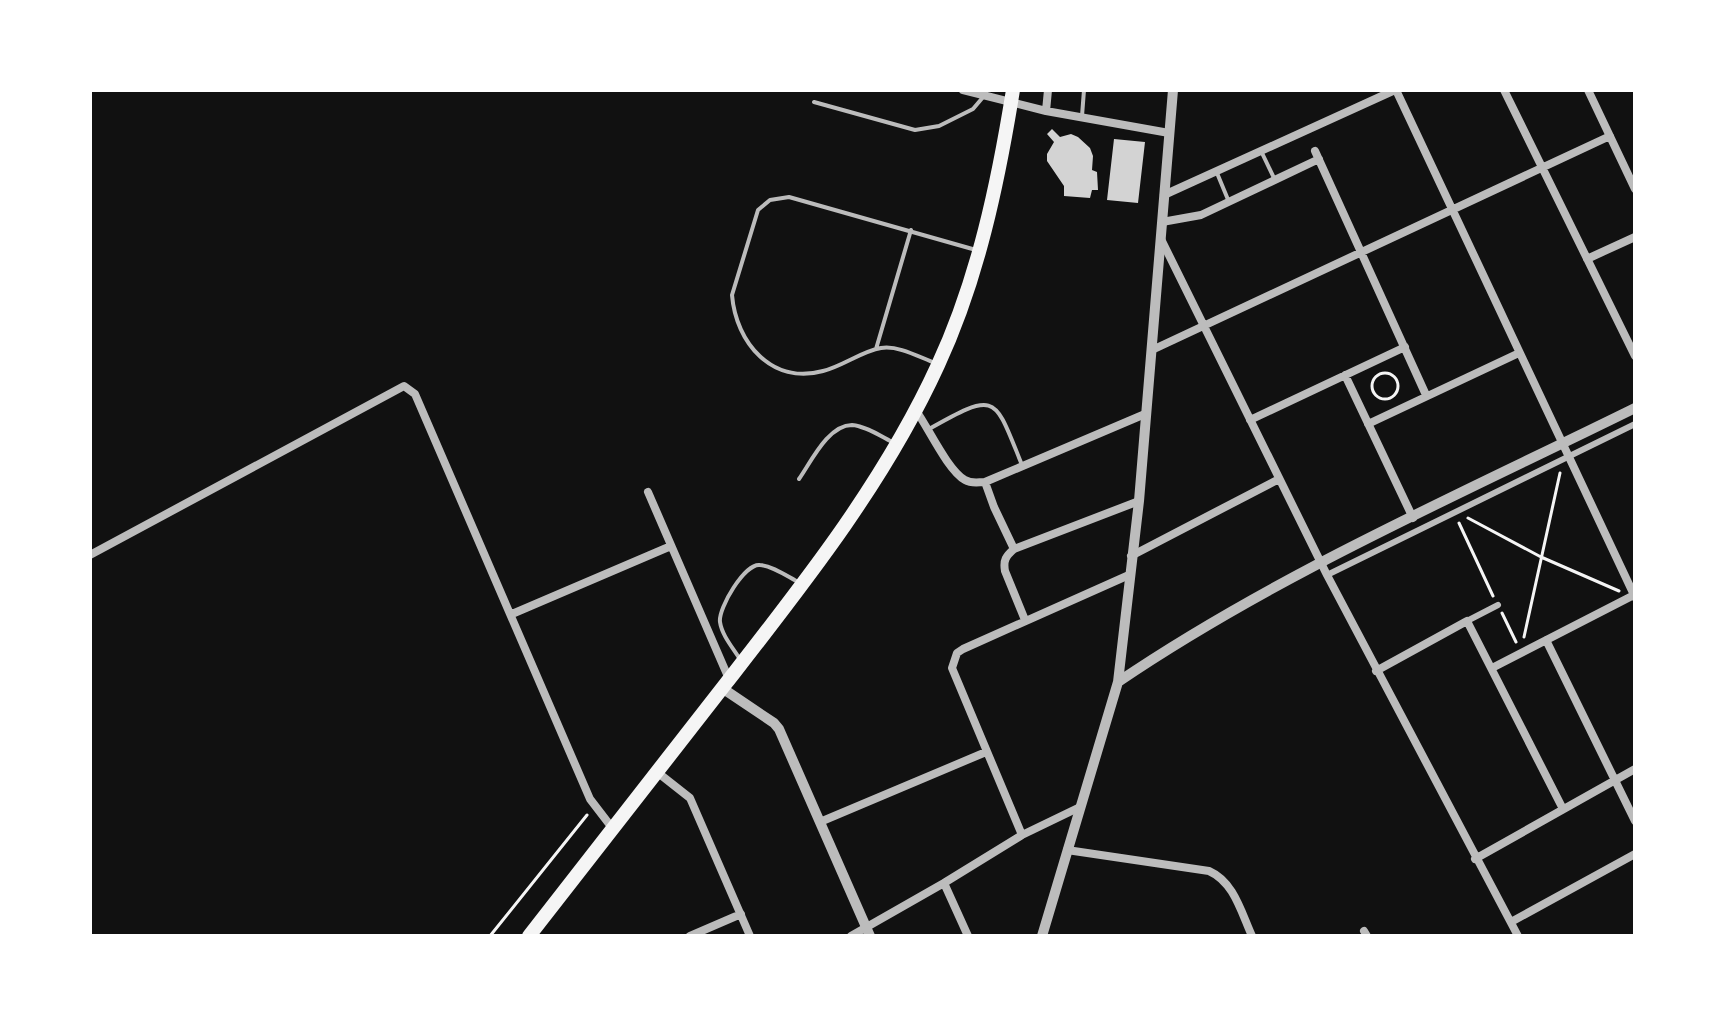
<svg xmlns="http://www.w3.org/2000/svg" width="1725" height="1026" font-family="'Source Sans 3',sans-serif">
	<style>
		.building { fill: #d3d3d3 }
		.lines { fill: none; stroke-linecap: round; stroke-linejoin: round }
		.path { stroke: #f5f5f5; stroke-width: 3 }
		.service { stroke: #bcbcbc; stroke-width: 4 }
		.pedestrian { stroke: #bcbcbc; stroke-width: 6 }
		.minor { stroke: #bcbcbc; stroke-width: 8 }
		.tertiary { stroke: #bcbcbc; stroke-width: 10 }
		.trunk { stroke: #f5f5f5; stroke-width: 14 }
	</style>
	<rect width="100%" height="100%" fill="#111"/>
	<path class="building" d="M1052,129l8,8 11,-3 7,3 12,11 3,8 -1,14 5,2 1,18h-6l-2,8 -26,-2v-10l-17,-25v-7l7,-12 -7,-8z
		M1114,139l31,3 -7,61 -31,-3z"/>
	<g class="lines">
		<path class="path" d="M1372 386a13 13 0 1 1 26 0a13 13 0 1 1-26 0Z
			M1468,518l73,39 78,34
			M1459,523l34,73
			M1502,613l14,29
			M1524,637l36,-164
			M490,936l97,-121"/>
		<path class="service" d="M814,102l101,28 24,-4 34,-17 11,-13
			M1082,116l2,-26
			M1262,153l13,27
			M1217,173l12,29
			M876,349l35,-119
			M935,363c-16,-6 -37,-18 -54,-15 -19,3 -38,18 -58,23 -51,14 -87,-28 -91,-76l26,-85 12,-10 19,-3 187,53
			M929,429c69,-39 65,-33 93,36
			M799,479c12,-17 29,-54 53,-54 14,1 30,12 42,18
			M741,661c-7,-12 -19,-25 -21,-39 -2,-14 25,-59 40,-57 13,1 28,12 40,18"/>
		<path class="pedestrian" d="M1327,575l308,-151
			M1467,621l31,-16"/>
		<path class="minor" d="M963,90l83,21 123,22
			M1396,90l239,507
			M1504,90l131,266
			M1588,90l47,99
			M1046,111l2,-21
			M1315,151l111,244
			M1164,195l231,-105
			M1162,222l39,-7 118,-56
			M1161,239l166,336 191,361
			M1587,259l48,-22
			M1152,350l458,-214
			M1345,375l68,143
			M915,409c13,18 33,62 50,71 7,4 13,2 20,2l160,-68
			M1250,420l155,-73
			M1368,424l151,-71
			M985,482l9,25 20,42
			M648,492l81,187
			M90,555l314,-169 11,8 175,405 23,30
			M1131,556l148,-77
			M512,614l159,-68
			M1025,620l-20,-49c-2,-11 1,-15 9,-22l125,-48
			M1546,640l89,181
			M1492,668l142,-73
			M1376,671l91,-50 96,188
			M657,772l33,26 60,138
			M820,822l166,-70
			M1022,835l-70,-167 5,-15 6,-4 166,-74
			M1067,850l142,21c25,11 32,41 43,65
			M1475,859l160,-90
			M944,883l24,53
			M1511,922l124,-68
			M1364,931l3,5
			M690,936l51,-22
			M851,936l93,-53 78,-48 58,-28"/>
		<path class="tertiary" d="M1118,682c159,-108 345,-189 517,-274
			M722,688l52,35 5,6 91,207
			M1042,936l76,-254 21,-181 34,-411"/>
		<path class="trunk" d="M529,936c66,-85 132,-170 198,-254 78,-100 158,-201 211,-317 40,-86 60,-182 75,-275"/>
	</g>
	<rect width="1725" height="1026" fill="none" stroke="#ffffff" stroke-width="184"/>
</svg>
